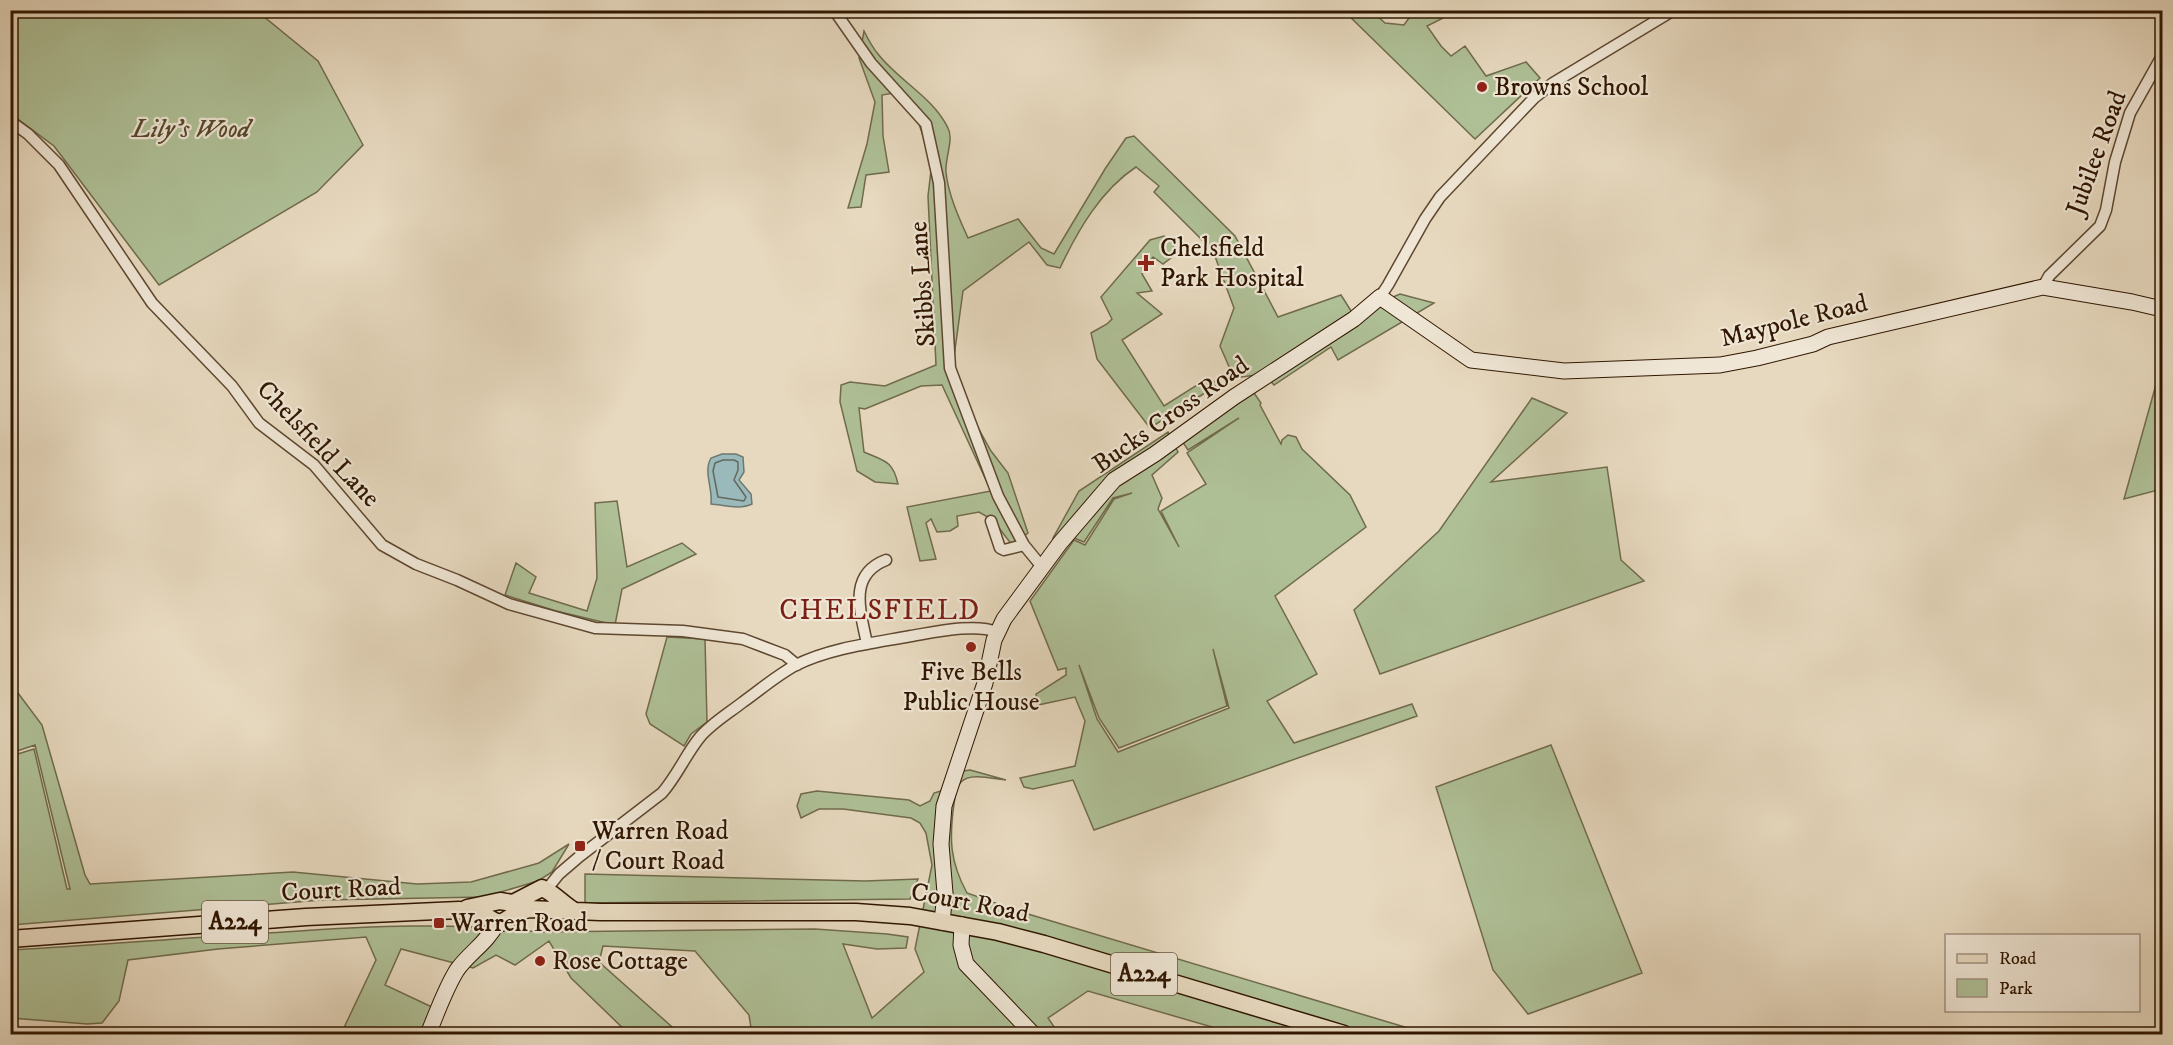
<svg xmlns="http://www.w3.org/2000/svg" width="2173" height="1045" font-family="'IM FELL DW Pica',serif">
	<style>
		.green { fill: #afc097; stroke: #706b4c; stroke-width: 1.5; fill-rule: evenodd }
		.water { fill: #99b9ba; stroke: #6f7870; stroke-width: 1.5 }
		.lines { fill: none; stroke-linecap: round; stroke-linejoin: round }
		.shore { stroke: #64685d; stroke-width: 1.5 }
		.street-casing { stroke: #5e4730; stroke-width: 13 }
		.secondary-casing { stroke: #301600; stroke-width: 17 }
		.primary-casing { stroke: #301600; stroke-width: 19 }
		.street { stroke: #efe6d5; stroke-width: 10 }
		.secondary { stroke: #efe6d5; stroke-width: 15 }
		.primary { stroke: #e7d9bf; stroke-width: 16 }
		.poi-dot { fill: #8f2418; stroke: #efe6d5; stroke-width: 2 }
		.labels { text-anchor: middle; dominant-baseline: central; stroke-width: 4.5; stroke-linejoin: round; paint-order: stroke }
		.shield { fill: #efe6d5; stroke: #695440; stroke-width: 1.5 }
		.shield-label { font-size: 24px; font-weight: bold; fill: #301600 }
		.poi-label { font-size: 26px; fill: #301600; stroke: #efe6d5; text-anchor: start }
		.park-label { font-size: 26px; font-style: italic; fill: #56492d; stroke: #efe6d5 }
		.street-label { font-size: 26px; fill: #301600; stroke: #efe6d5 }
		.quarter-label { font-size: 28px; letter-spacing: 1.5px; fill: #7a1f14; stroke: #efe6d5 }
	</style>
	<rect width="100%" height="100%" fill="#e7d9bf"/>
	<filter id="stains"><feTurbulence type="fractalNoise" baseFrequency=".00333" numOctaves="4"/><feColorMatrix values="0 0 0 0 .2 0 0 0 0 .09 0 0 0 0 .02 0 0 0 .5 -.17"/></filter>
	<radialGradient id="worn" r=".72"><stop offset=".6" stop-color="#630" stop-opacity="0"/><stop offset="1" stop-color="#630" stop-opacity=".3"/></radialGradient>
	<path class="green" d="M11,10l246,1 61,50 45,84 -46,47 -158,93 -105,-139 -43,-32z
		M1344,11h28l13,12 19,2 10,-14h43l-30,15 14,20 10,10 14,-10 21,30 40,-14 14,16 -65,61z
		M864,31c4,8 8,16 14,23 21,27 55,43 70,74 6,12 -3,29 -2,44 2,22 13,46 22,66l50,-19 23,29 13,6 51,-85 21,-31 8,-2 101,100 43,81 63,-22 12,19 47,-20 34,9 -96,57 -7,-13 -57,38 -10,-11 -30,4 -14,-32 14,-38 -21,-57 -59,-59 5,-6 -23,-19c-35,23 -58,63 -76,101l-13,-3 -18,-23 -66,49 -12,88 40,72 17,22 20,60 -16,12 -19,-25 -14,-8 -22,4 1,10 -8,5 -13,1 -6,-13 -5,4 10,36 -16,2 -13,-54 84,-16 -49,-106 -21,1 -56,23 -6,-1 5,44c21,9 29,9 34,32l-23,-2 -18,-11 -17,-69 1,-17 9,-3 35,4 51,-21 -8,-169 4,-34 -13,-38 -26,-31 -11,2 1,41 6,36 -23,3 -5,32 -13,1 19,-64 8,-42 -16,-44z
		M1164,236l10,8 -2,13 -9,7 -10,-7 -11,17 10,17 -15,2 25,21 -40,26 42,66 44,-28 11,6 -69,44 -53,-69 -6,-26 16,-9 5,-5 -11,-22 49,-57z
		M2162,363v126l-38,10z
		M1254,393l7,10 -1,2 21,39 1,-4 6,-5 8,2 6,12 48,46 16,32 -91,69 42,78 -50,27 27,42 118,-39 5,12 -323,114 -21,-50 -40,9 -9,-2 -4,-9 55,-12 10,-45 -10,-24 -37,8 -2,-11 30,-19v-7l-8,2 -28,-69 44,-61 11,5 29,-46 18,-6 -19,5 -29,44 -10,-4h-21l26,-47 89,-59 10,20 -26,23 10,23 -4,11 21,38 -18,-36 45,-27 -19,-31 52,-35 -51,32 -6,-9zM1213,649l16,59 -111,44 -21,-33 -18,-54 20,53 20,30 108,-42z
		M1532,398l35,15 -76,69 116,-15 14,93 23,21 -264,93 -26,-64 85,-79z
		M617,501l10,66 55,-24 14,11 -74,35 -7,36 -59,-14 -51,-16 11,-32 20,14 -7,16 58,18 10,-33 -2,-75z
		M667,637l38,2 2,83 -16,12 -7,12 -34,-22 -4,-10z
		M18,693l24,32 43,150 5,9 203,-12 124,12 54,-2 68,-19 30,-19 -17,28 -14,9 -54,16 -163,3 -310,25v-169l23,-7 33,140h3l-35,-144 -24,8v-56z
		M1551,745l91,228 -114,41 -35,-44 -57,-183z
		M970,770l36,10c-12,-1 -36,-8 -45,2 -5,5 -6,16 -7,22 -5,35 -4,58 13,89l51,18 410,123h-192l-148,-43 -40,27 11,16h-307l-3,-19 -54,-64 -92,-5 -4,16 81,72h-51l-58,-56 -22,-37 -34,24 -19,-10 -23,13 -72,-19 -16,36 49,23 -10,26h-83l35,-74 -10,-23 -148,12 -90,11 -9,41 -17,22 -15,1 -76,-6v-68c91,-5 182,-13 273,-18 86,-6 171,-10 256,0l275,-3 72,5 21,3 -2,11 -29,1 -34,-5 29,74 52,-46 -9,-23 17,-84 -6,-32 -6,-10 -9,-5 -68,-9h-24l-18,9 -4,-12 4,-12 16,-3 92,9 11,6 10,-5 4,-8 13,-4 10,-17z
		M585,874l280,7 53,-2 -8,20 -325,4z"/>
	<path class="water" d="M722,454h14l7,3 1,15 -5,8 12,14 1,10c-12,6 -28,1 -41,0 2,-16 -8,-32 0,-46z"/>
	<g class="lines">
		<path class="shore" d="M723,460h11l4,2v8l-4,10 12,17 -2,4 -26,-4 -5,-26 2,-8z"/>
		<g class="street-casing">
			<path id="street" d="M834,10l37,53 55,61 13,59 11,185 48,128 26,49 18,22
				M10,121l18,13 31,31 93,138 80,83 27,37 55,42 68,80 34,19 41,16 52,24 86,24 88,3 60,8 42,16 12,10
				M2043,287l6,-11 51,-50 6,-16 9,-48 15,-49 32,-57
				M1380,297l8,-12 37,-66 15,-22 94,-99 19,-15 121,-73
				M991,521l9,27 4,2 20,-5
				M867,644c-6,-31 -20,-69 19,-84
				M547,889l12,-15 21,-18 82,-63c15,-17 24,-39 38,-56 12,-14 29,-24 43,-35 17,-12 34,-27 53,-37 34,-17 77,-22 115,-29 24,-4 64,-13 86,-4"/>
		</g>
		<g class="secondary-casing">
			<path id="secondary" d="M942,922l3,-29 -4,-49 3,-38 41,-123 9,-43 10,-21 56,-76 54,-63 41,-26 79,-57 120,-78 26,-22 91,63 93,11 156,-6 37,-7 56,-14 15,-7 215,-50 89,15 30,7
				M962,925l-1,20 5,19 67,70
				M428,1034c9,-21 17,-45 29,-64 12,-17 31,-28 40,-47"/>
		</g>
		<g class="primary-casing">
			<path id="primary" d="M467,908l33,-7 13,2 29,-15c9,3 21,16 31,22
				M10,939l296,-22 153,-7 23,4 12,7 7,2 18,-11 10,-3 71,3h256l54,4 88,16 46,12 300,90"/>
		</g>
		<use href="#street" class="street"/>
		<use href="#secondary" class="secondary"/>
		<use href="#primary" class="primary"/>
	</g>
	<g class="poi-dot">
		<circle cx="1482" cy="87" r="6"/>
		<path d="M1143 254h6v6h6v6h-6v6h-6v-6h-6v-6h6z"/>
		<circle cx="971" cy="647" r="6"/>
		<rect x="574" y="840" width="12" height="12" rx="3"/>
		<rect x="433" y="917" width="12" height="12" rx="3"/>
		<circle cx="540" cy="961" r="6"/>
	</g>
	<g class="labels">
		<g class="shield">
			<rect x="202" y="901" width="66" height="42" rx="4.5"/>
			<rect x="1111" y="953" width="66" height="42" rx="4.5"/>
		</g>
		<g class="shield-label">
			<text x="235" y="922">A224</text>
			<text x="1144" y="974">A224</text>
		</g>
		<g class="poi-label">
			<text x="1494" y="87">Browns School</text>
			<text x="1160" y="248">Chelsfield<tspan x="1160" dy="30">Park Hospital</tspan></text>
			<text x="971" y="672" text-anchor="middle">Five Bells<tspan x="971" dy="30">Public House</tspan></text>
			<text x="592" y="831">Warren Road<tspan x="592" dy="30">/ Court Road</tspan></text>
			<text x="451" y="923">Warren Road</text>
			<text x="552" y="961">Rose Cottage</text>
		</g>
		<g class="park-label">
			<text x="191" y="129">Lily's Wood</text>
		</g>
		<g class="street-label">
			<text transform="translate(2097 153) rotate(-70)">Jubilee Road</text>
			<text transform="translate(923 284) rotate(-94)">Skibbs Lane</text>
			<text transform="translate(1794 321) rotate(-14)">Maypole Road</text>
			<text transform="translate(1171 415) rotate(-35)">Bucks Cross Road</text>
			<text transform="translate(318 444) rotate(46)">Chelsfield Lane</text>
			<text transform="translate(341 890) rotate(-3)">Court Road</text>
			<text transform="translate(970 903) rotate(11)">Court Road</text>
		</g>
		<g class="quarter-label">
			<text x="880" y="610">CHELSFIELD</text>
		</g>
	</g>
	<rect width="2173" height="1045" fill="none" stroke="#e7d9bf" stroke-width="36"/>
	<rect x="12" y="12" width="2149" height="1021" fill="none" stroke="#301600" stroke-width="3"/>
	<rect x="18" y="18" width="2137" height="1009" fill="none" stroke="#301600" stroke-width="1.5"/>
	<rect x="1945" y="934" width="195" height="78" fill="#efe6d5" stroke="#a39380" stroke-width="1.5"/>
	<rect x="1957" y="954" width="30" height="9" fill="#e7d9bf" stroke="#a39380" stroke-width="1.5"/>
	<text x="1999" y="964" font-size="18" fill="#301600">Road</text>
	<rect x="1957" y="979" width="30" height="18" fill="#afc097" stroke="#a39380" stroke-width="1.5"/>
	<text x="1999" y="994" font-size="18" fill="#301600">Park</text>
	<rect width="100%" height="100%" filter="url(#stains)"/>
	<rect width="100%" height="100%" fill="url(#worn)"/>
</svg>
